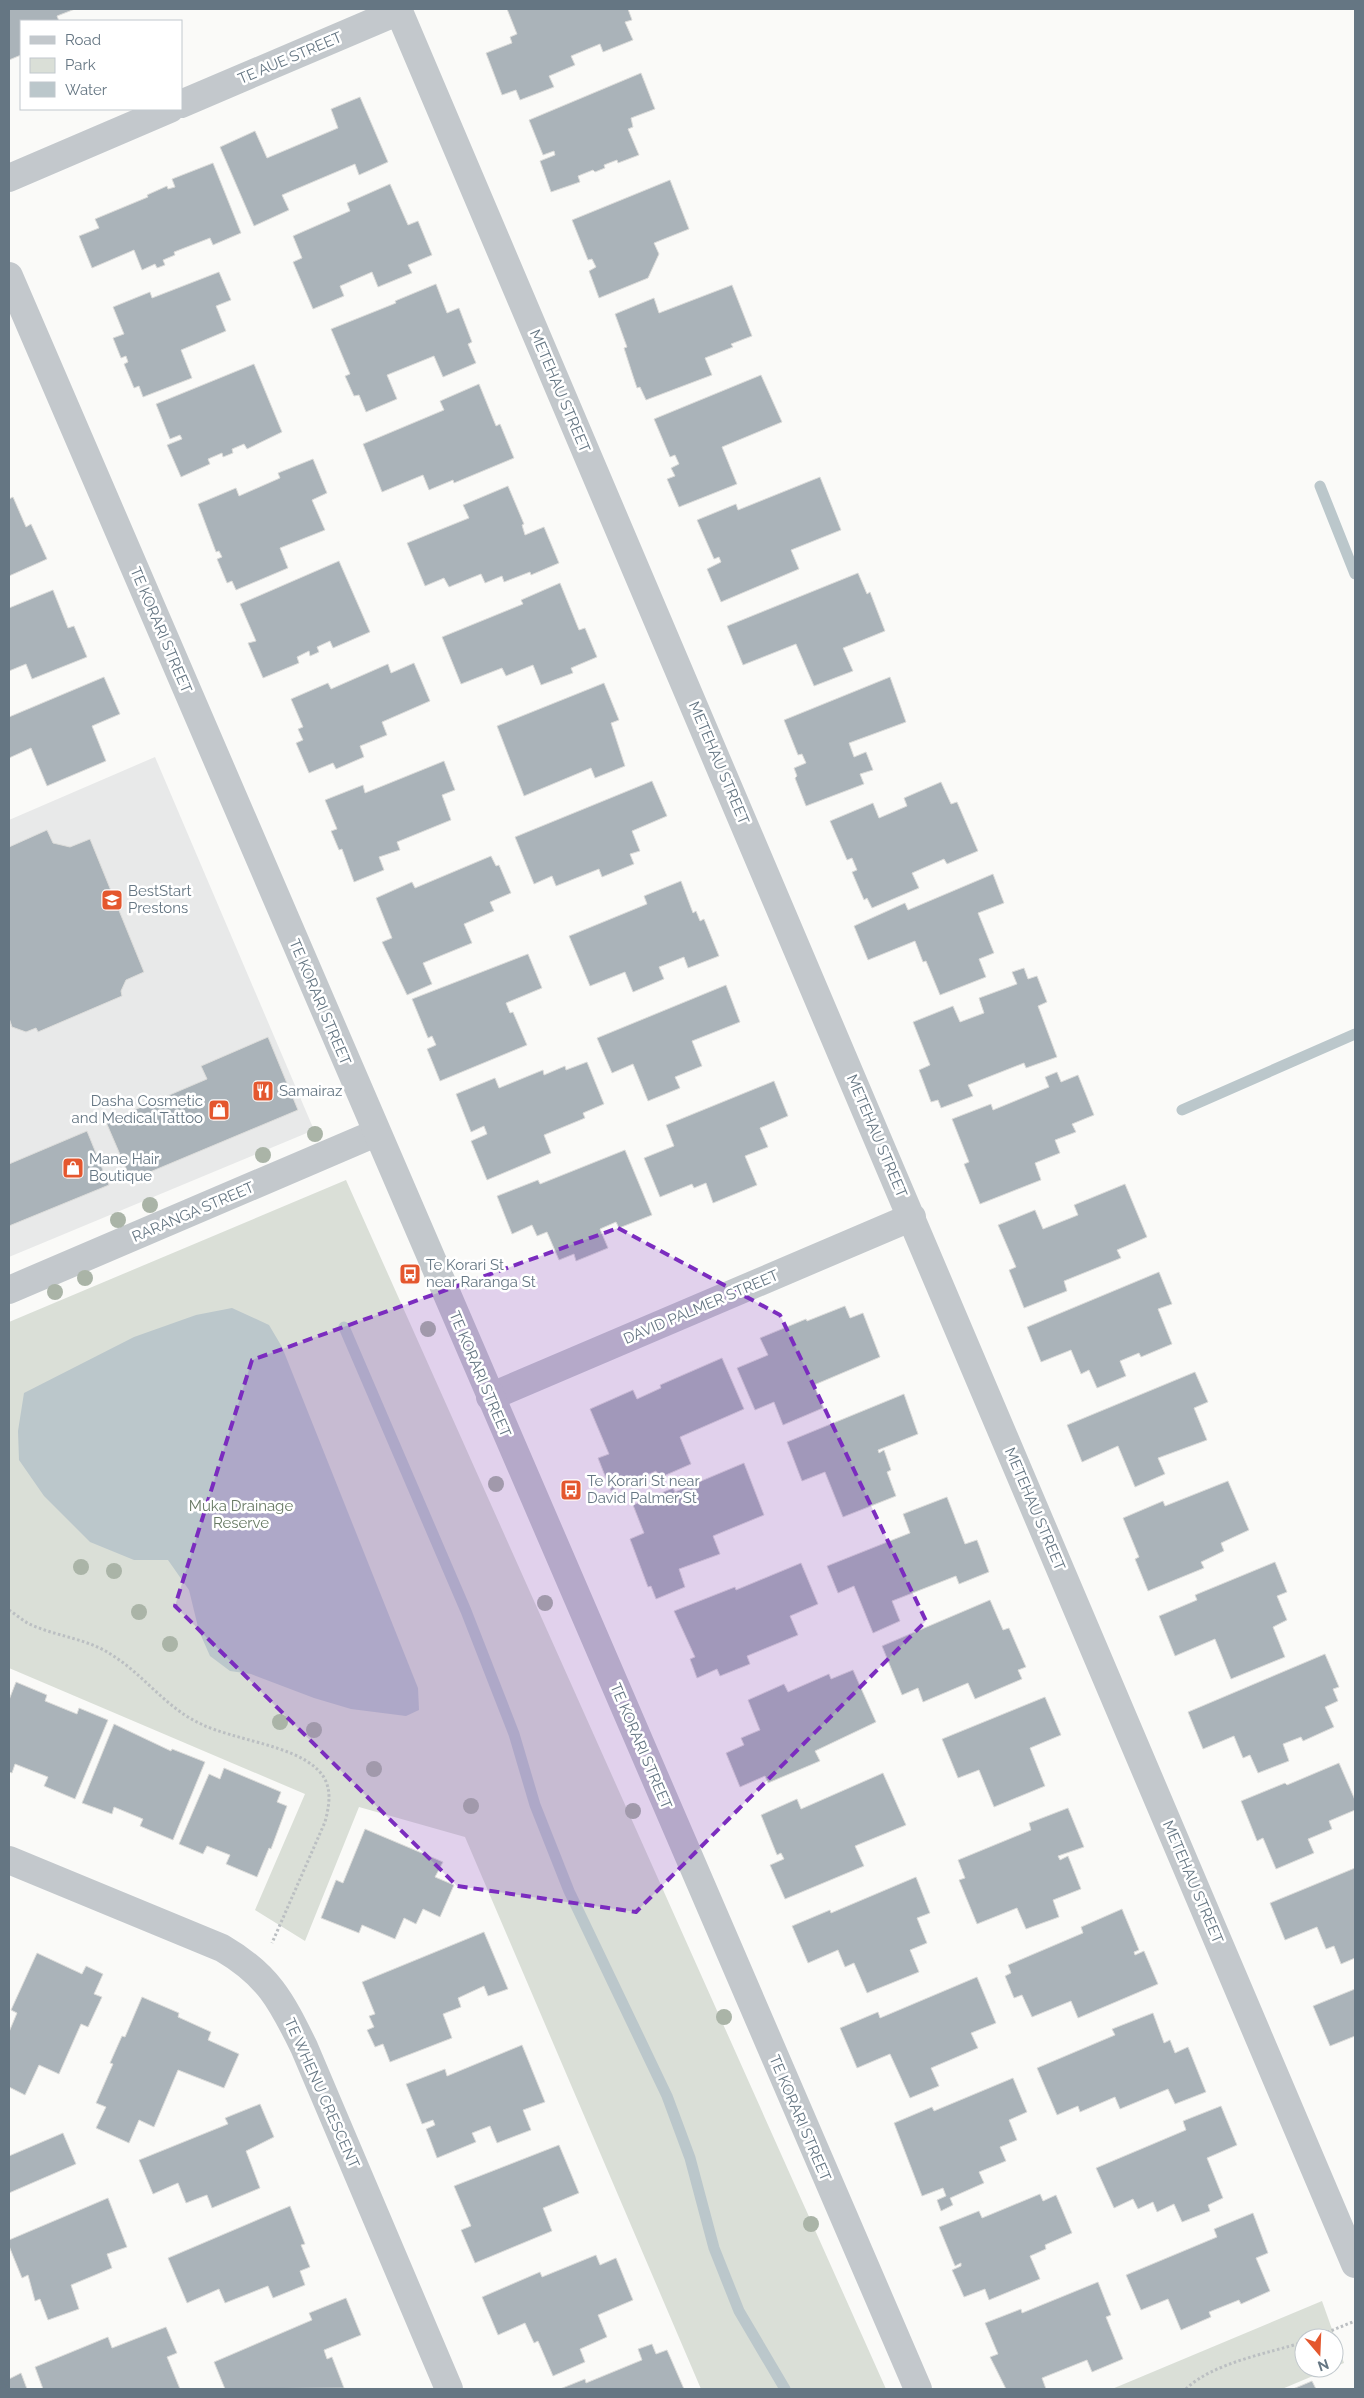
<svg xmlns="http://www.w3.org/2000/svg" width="1364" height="2398" font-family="Raleway,sans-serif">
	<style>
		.built { fill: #e8e9e9 }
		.green { fill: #dadfd7 }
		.water { fill: #bbc7cb }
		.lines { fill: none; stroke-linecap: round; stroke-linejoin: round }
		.stream { stroke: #bbc7cb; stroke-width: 11 }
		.building { fill: #aab3b9; stroke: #dcdcda }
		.path { stroke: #bbbfc2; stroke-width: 3; stroke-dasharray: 2.5 2.5; stroke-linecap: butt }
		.minor { stroke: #c3c8cc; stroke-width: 28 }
		.tertiary { stroke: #c3c8cc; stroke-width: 28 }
		.tree { fill: #aab4a7 }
		.marked { fill: #7b2cbf; fill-opacity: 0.2; stroke: #7b2cbf; stroke-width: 4; stroke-dasharray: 10 6; stroke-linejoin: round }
		.labels { text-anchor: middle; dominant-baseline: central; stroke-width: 5; stroke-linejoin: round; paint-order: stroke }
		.street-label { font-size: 15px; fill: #657683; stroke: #fff }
		.poi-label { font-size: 15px; fill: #657683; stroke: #fff; text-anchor: start }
		.park-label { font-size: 15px; fill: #687a64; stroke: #fff }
	</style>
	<rect width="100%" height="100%" fill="#fafaf8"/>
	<path class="built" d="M155,757l159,373 -305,127v-437z"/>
	<path class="green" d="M346,1180l540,1209h-185l-236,-552 -106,-30 -54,134 -50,-31 50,-116 -296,-126v-346z
		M1322,2301l22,62 -10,4v-29h-30v30h28l-50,21h-170z"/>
	<path class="water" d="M232,1308l37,17 13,22 136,341 1,22 -13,6 -55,-7 -37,-11 -63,-24 -21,-3 -20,-15 -11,-25 -10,-41 -21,-30h-34l-44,-18 -46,-46 -25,-36 -1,-29 6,-38 110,-56 62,-22z"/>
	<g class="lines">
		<path class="stream" d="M1320,486l35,88
			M1182,1110l173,-76
			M344,1327l122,284 48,123 21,71 34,86 98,205 23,62 24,90 25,63 46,78"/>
	</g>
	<path class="building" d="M9,9h66l-18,7 2,5h-38v34l-12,5z
		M507,9h121l4,11 -7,2 8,18 -30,12 -3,-8 -29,12 4,9 -26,11 5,11 -34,13 -4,-10 -14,5 -16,-42 26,-10 -2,-6 7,-3z
		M641,73l14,36 -24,9 2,9 -5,2 11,26 -21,8 -1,-3 -13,5 1,3 -10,4 -2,-2 -15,6 2,6 -29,10 -11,-31 15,-6 -1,-4 -11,4 -14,-35z
		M360,97l28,65 -29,13 -4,-11 -73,31 7,15 -35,16 -34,-79 35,-16 12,27 71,-30 -7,-19z
		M213,163l28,70 -28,12 -3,-7 -36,14 1,3 -12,5 2,5 -8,3 -2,-4 -13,6 -8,-20 -42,18 -13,-32 20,-8 -4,-9 53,-22 -1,-2 20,-9 1,3 7,-2 -3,-8z
		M670,180l19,49 -35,14 5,11 -11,24 -49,20 -10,-27 7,-4 -4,-8 -4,1 -16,-40z
		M390,184l18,41 10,-4 14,34 -24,10 4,8 -34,14 -6,-15 -32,14 4,10 -31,13 -20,-47 9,-4 -9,-22 57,-25 -3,-8z
		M219,272l12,28 -15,6 10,25 -45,19 11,28 -49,19 -4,-11 -5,2 -10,-24 4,-2 -2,-6 -5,2 -8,-20 11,-4 -11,-27 37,-15 2,6z
		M436,284l11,29 12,-5 13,34 -4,2 8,19 -33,14 -9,-21 -47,19 10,24 -31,13 -7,-17 -5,1 -9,-20 5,-2 -19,-45 65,-26 -1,-2z
		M732,285l20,51 -21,8 2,3 -28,11 7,17 -66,25 -6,-13 -3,1 -4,-12 -9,-28 3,-1 -12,-33 39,-16 5,15z
		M254,364l28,68 -35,17 -3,-5 -12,5 1,4 -10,4 -1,-4 -14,6 2,5 -29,13 -14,-32 15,-6 -2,-4 -10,4 -14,-35z
		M761,375l21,47 -60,25 15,37 -58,23 -12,-28 8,-3 -4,-8 8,-4 -4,-9 -5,2 -16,-38z
		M479,384l17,42 4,-2 14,34 -60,25 -1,-3 -24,10 -6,-15 -41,17 -19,-48 81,-34 -4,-9z
		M313,459l14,34 -15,7 13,30 -45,18 8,20 -52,22 -4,-9 -5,2 -10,-24 5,-2 -3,-6 -3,1 -18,-48 38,-16 3,8 41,-18 -2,-5z
		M820,477l21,53 -50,20 8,19 -78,33 -14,-33 14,-7 -2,-5 -5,2 -17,-39 39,-16 2,6z
		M508,486l16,38 -2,1 3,10 19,-8 15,36 -28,12 -1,-3 -26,10 -2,-6 -17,7 -4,-9 -32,13 -5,-9 -19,8 -18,-43 62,-25 -6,-13z
		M13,497l13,30 5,-3 16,35 -38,17v-77z
		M339,561l31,71 -37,16 -3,-7 -13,6 2,5 -9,4 -1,-5 -12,6 2,6 -36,15 -15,-35 8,-2 -16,-37z
		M858,573l9,21 3,-2 15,39 -42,17 10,23 -39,15 -18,-42 -53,21 -16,-39z
		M560,583l19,47 6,-2 12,29 -26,11 2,5 -32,12 -8,-20 -27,11 -4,-8 -41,16 -19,-47 81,-33 -2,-4z
		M53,590l15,38 6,-2 13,31 -55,22 -6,-15 -17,7v-63z
		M414,663l16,38 -48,21 5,13 -27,11 4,11 -28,12 -3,-6 -24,10 -13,-30 7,-3 -5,-11 5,-2 -12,-28 37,-16 3,6 57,-25 3,9z
		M104,677l16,37 -28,12 14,35 -59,25 -16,-38 -22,10v-41z
		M890,677l16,45 -57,21 5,14 12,-5 7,18 -13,4 4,10 -58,22 -11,-28 2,-2 -3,-8 12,-5 -4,-9 -4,1 -14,-35z
		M604,683l15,37 -8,3 14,43 -30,12 -4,-10 -67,28 -27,-70z
		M444,761l11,29 -13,5 9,25 -54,22 3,8 -21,7 5,13 -30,12 -12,-33 -3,1 -8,-19 6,-2 -12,-29 38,-15 2,8z
		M652,781l15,35 -35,15 8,20 -10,3 4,10 -32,13 -3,-8 -43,17 -4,-10 -18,8 -19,-47z
		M941,782l10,22 6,-2 21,49 -31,13 -3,-5 -32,14 7,15 -47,20 -5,-10 -3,2 -12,-28 5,-2 -5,-12 -5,2 -17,-39 43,-18 6,15 28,-12 -3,-8z
		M47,830l6,13 17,4 20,-8 54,133 -18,8 -5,11 1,5 -84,36 -2,-4 -10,4 -14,-5 -3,-9v-171z
		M491,856l5,10 3,-1 12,28 -21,9 4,9 -30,13 8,19 -49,20 9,21 -25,11 -25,-53 10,-4 -16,-40 36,-16 3,6z
		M993,874l11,29 -26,10 16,40 -15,6 7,18 -46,18 -14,-34 -3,1 -8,-21 -47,19 -14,-34 51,-23 3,7z
		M681,881l12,32 3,-2 4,10 4,-2 15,37 -31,12 -4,-11 -25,10 5,12 -31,13 -8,-20 -35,14 -21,-50 78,-32 -3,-8z
		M528,954l14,34 -36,15 4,10 3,-1 14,33 -87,36 -13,-32 9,-4 -4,-9 -4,2 -16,-39z
		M1024,968l4,11 9,-3 10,26 -9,4 19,51 -31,11 -2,-5 -56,22 5,11 -32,12 -3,-8 -7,2 -12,-32 11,-5 -17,-43 40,-16 7,16 24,-9 -5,-15 38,-14 -5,-12z
		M726,985l14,37 -48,19 10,25 -27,11 5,11 -32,13 -15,-37 -21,9 -15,-35z
		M268,1037l30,73 -167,70 -25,-58 101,-43 -6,-13z
		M587,1062l17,42 -21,9 2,5 -41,17 7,18 -64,27 -16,-39 16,-7 -3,-8 -13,6 -15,-38 39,-16 4,10 44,-18 1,5 21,-9 1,4z
		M1057,1072l4,10 17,-7 16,40 -22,9 4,8 -21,8 5,13 -25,10 6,17 -61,24 -16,-40 5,-2 -17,-43 39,-15 2,6 56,-23 -4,-10z
		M774,1081l14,35 -28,12 8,19 -23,9 12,29 -44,18 -7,-20 -12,5 -2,-4 -32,13 -16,-39 30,-12 -8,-21z
		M87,1131l22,54 -100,41v-62z
		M625,1150l27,65 -33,13 -3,-6 -16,7 8,19 -32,13 -2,-7 -15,6 -12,-28 -10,4 -5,-11 -20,9 -15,-38 41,-16 2,4z
		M1125,1184l22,53 -30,13 4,8 -57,23 3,10 -43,17 -15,-38 7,-3 -18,-42 37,-15 8,19 35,-14 -4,-10z
		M1159,1272l13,32 -14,5 14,35 -31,13 -2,-4 -19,8 6,15 -29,12 -8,-18 -8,4 -10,-24 -30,12 -14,-35z
		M845,1306l5,12 13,-5 17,44 -66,28 9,23 -40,17 -9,-23 -19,8 -18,-42 31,-13 -8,-17 46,-19 1,2z
		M722,1358l22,51 -64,28 11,27 -32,14 -3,-7 -45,20 -13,-33 11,-4 -19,-45 43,-19 4,9 24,-11 -1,-3z
		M1195,1372l13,30 -14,6 13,32 -49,18 7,16 -30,13 -17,-41 -36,16 -15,-37z
		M904,1394l14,40 -40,16 1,3 5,-3 7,20 -4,2 9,24 -53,21 -18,-45 -23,9 -15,-39z
		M744,1463l20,52 -51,21 7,18 -41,15 6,18 -29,12 -5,-13 -3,1 -18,-48 14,-6 -11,-28 40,-17 2,4z
		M1228,1481l21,49 -28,13 3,8 -23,11 3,6 -56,23 -13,-32 4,-2 -16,-39 40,-17 2,5z
		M947,1497l18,47 12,-4 12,32 -30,12 -3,-8 -64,25 8,20 -27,12 -19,-47 -16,7 -11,-27 83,-33 -7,-19z
		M1275,1562l12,30 -10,4 10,24 -14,7 12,30 -54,22 -16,-40 -40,17 -16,-40 38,-16 -2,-5z
		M801,1563l17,41 -28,12 8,19 -51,21 3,8 -30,12 -3,-7 -20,9 -7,-19 5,-2 -21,-46 61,-24 1,3z
		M990,1600l13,30 6,-2 17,39 -8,3 4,9 -47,20 -7,-16 -45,19 -5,-14 -16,7 -20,-49z
		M1325,1654l14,33 -6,2 5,12 -13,6 9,20 -31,14 -2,-4 -18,7 6,17 -31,12 -8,-18 -7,3 -9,-22 -31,13 -15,-37z
		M853,1670l23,52 -61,29 5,10 -52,22 -3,-7 -25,11 -14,-34 18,-8 -3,-7 19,-8 -12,-30 36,-16 4,8 41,-18 2,5z
		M16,1682l31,13 -2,6 32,13 2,-6 29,12 -33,79 -31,-13 4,-9 -33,-13 -3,9 -3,-1v-72z
		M1045,1697l16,38 -31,13 15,38 -51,21 -15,-37 -21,8 -16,-39z
		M114,1724l57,27 1,-2 33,13 -32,78 -33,-14 3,-7 -29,-12 -2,7 -30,-11z
		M1339,1763l16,37v10l-26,11 3,8 -24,10 6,14 -38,16 -13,-31 -6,3 -16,-40 44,-18 2,2z
		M224,1768l57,24 -4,10 10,4 -16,43 -2,-1 -12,29 -31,-13 4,-9 -23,-9 -4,8 -24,-10 30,-70 11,5z
		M883,1773l23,52 -51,21 9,20 -79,33 -15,-34 14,-6 -3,-6 -4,2 -16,-40 36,-16 4,10z
		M1068,1808l16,39 -26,9 2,4 8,-4 13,33 -28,11 6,17 -33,12 -9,-21 -40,16 -18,-44 6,-2 -7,-18 73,-30 -2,-7z
		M365,1829l78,33 -8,15 19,8 -14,32 -17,-8 -7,15 -12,-6 -9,21 -33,-14 -3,8 -38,-15 15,-38 7,3z
		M1355,1868v90l-14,6 -7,-18 -8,3 -9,-22 -32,13 -15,-37z
		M916,1877l14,36 -13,5 10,25 -17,7 9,22 -52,21 -13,-30 -9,4 -7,-17 -30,13 -16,-37 38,-16 1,3z
		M1122,1909l17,41 -5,2 1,3 9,-4 14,33 -80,34 -7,-17 -39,16 -10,-22 -8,3 -9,-22 6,-3 -3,-8 75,-32 -2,-6z
		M484,1932l24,57 -20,7 -4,-10 -26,12 3,9 -18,7 9,24 -62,24 -7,-18 -8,3 -8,-17 7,-3 -5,-11 6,-2 -13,-32z
		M37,1953l45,21 4,-8 17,8 -9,20 8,3 -14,30 -7,-3 -22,50 -20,-9 -14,30 -16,-8v-55l8,-19 -6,-3z
		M977,1977l19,46 -25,10 7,15 -47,20 8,18 -29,12 -20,-44 -33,14 -17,-40 38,-16 2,6z
		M1355,1989v47l-25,10 -17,-40z
		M142,1997l37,16 -1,4 33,15 -3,8 31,14 -15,34 -46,-18 -24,57 -15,-7 -10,23 -33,-15 10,-21 -10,-4 17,-39 -3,-1 12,-27 3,1z
		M1153,2013l11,30 6,-3 5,13 13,-6 18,45 -31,12 -7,-15 -48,20 -5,-12 -35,15 -2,-6 -21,9 -20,-47 78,-33 -3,-6z
		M522,2045l23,57 -22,8 8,20 -34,13 -7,-17 -18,7 4,9 -39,16 -11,-29 9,-4 -2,-5 -11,4 -16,-40 39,-15 2,7z
		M1013,2078l14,34 -18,8 8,20 -17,7 6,14 -27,11 5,11 -34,15 3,7 -12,6 -4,-11 9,-4 -3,-8 -21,8 -28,-73 38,-16 2,4z
		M260,2104l14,33 -28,14 14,37 -48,20 -5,-13 -21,8 -8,-20 -25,11 -14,-34 89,-36 -3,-6z
		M1221,2106l16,39 -30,13 16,40 -15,7 2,6 -28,11 -8,-18 -17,8 -4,-10 -15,7 -5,-10 -19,9 -18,-40 90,-38 -3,-9z
		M63,2133l13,31 -67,29v-37z
		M559,2145l20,48 -36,15 9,23 -77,32 -14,-33 10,-4 -17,-40z
		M1040,2194l3,7 13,-6 16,38 -27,12 1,4 -16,7 10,23 -51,21 -4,-11 -21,8 -12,-27 9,-4v-3l-6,3 -16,-39 40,-16 3,7z
		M108,2198l19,49 -20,7 5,14 -41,17 8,24 -31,11 -8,-21 -5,2 -7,-26 -6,3 -13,-32v-6z
		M290,2206l15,38 -4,1 9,22 -10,4 5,14 -32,13 -5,-12 -43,17 -6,-14 -32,14 -19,-45z
		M1253,2213l15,40 -12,5 14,33 -29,13 -2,-4 -30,12 2,5 -30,13 -13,-31 -27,11 -15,-35 91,-38 -3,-8z
		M596,2255l4,10 16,-7 17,42 -35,15 9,22 -27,12 5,13 -32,14 -15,-35 -4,2 -9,-20 -27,12 -16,-38 58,-25 2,5z
		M1098,2282l13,33 -5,2 17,42 -31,13 -5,-12 -45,18 4,11h-40l-16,-32 8,-3 -13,-31 36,-14 1,4z
		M346,2298l15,37 -37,15 3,9 5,-2 12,31 -119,1 -11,-27 98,-42 -3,-7z
		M166,2327l11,26 -10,4 13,32h-137l-8,-22 73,-30 4,11z
		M652,2344l4,10 11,-4 17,39h-124l25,-10 1,4 56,-23 -4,-11z
		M21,2373l6,16h-18v-10z
		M1312,2381l4,8h-23z"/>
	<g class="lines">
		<path class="path" d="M9,1610c8,5 16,13 25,16 26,11 54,13 78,29 32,20 54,53 89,69 33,16 91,21 116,45 16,15 13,34 8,53l-53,121
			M1313,2338l42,-17
			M1186,2389c26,-26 83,-36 118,-47"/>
		<path class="minor" d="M398,9l957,2255
			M181,104l218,-93
			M9,178l161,-69
			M9,1290l367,-157
			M490,1397l422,-180
			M9,1860l213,88c46,27 59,52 82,99l145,342"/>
		<path class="tertiary" d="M9,276l909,2113"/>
	</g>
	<g class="tree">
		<circle cx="315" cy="1134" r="8"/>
		<circle cx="263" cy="1155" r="8"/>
		<circle cx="150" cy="1205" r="8"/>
		<circle cx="118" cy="1220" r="8"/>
		<circle cx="85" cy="1278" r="8"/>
		<circle cx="55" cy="1292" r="8"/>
		<circle cx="428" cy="1329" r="8"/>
		<circle cx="496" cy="1484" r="8"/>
		<circle cx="81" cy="1567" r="8"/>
		<circle cx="114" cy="1571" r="8"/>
		<circle cx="545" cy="1603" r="8"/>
		<circle cx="139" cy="1612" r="8"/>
		<circle cx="170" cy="1644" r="8"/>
		<circle cx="280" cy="1722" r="8"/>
		<circle cx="314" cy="1730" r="8"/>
		<circle cx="374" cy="1769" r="8"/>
		<circle cx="471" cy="1806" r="8"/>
		<circle cx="633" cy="1811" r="8"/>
		<circle cx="724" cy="2017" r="8"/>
		<circle cx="811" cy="2224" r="8"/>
	</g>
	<path class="marked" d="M618,1228l162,87 146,306 -290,291 -179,-26 -282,-280 77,-246z"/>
	<defs>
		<g id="school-square" transform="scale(1.125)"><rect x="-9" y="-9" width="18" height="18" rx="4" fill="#e4572e" stroke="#fff"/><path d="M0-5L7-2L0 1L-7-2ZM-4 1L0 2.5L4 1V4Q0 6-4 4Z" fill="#fff"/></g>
		<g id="restaurant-square" transform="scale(1.125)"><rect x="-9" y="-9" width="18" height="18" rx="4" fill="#e4572e" stroke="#fff"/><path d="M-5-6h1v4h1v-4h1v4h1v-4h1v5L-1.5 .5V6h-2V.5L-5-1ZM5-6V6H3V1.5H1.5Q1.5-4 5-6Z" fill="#fff"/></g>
		<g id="shop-square" transform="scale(1.125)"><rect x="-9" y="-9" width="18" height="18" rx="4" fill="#e4572e" stroke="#fff"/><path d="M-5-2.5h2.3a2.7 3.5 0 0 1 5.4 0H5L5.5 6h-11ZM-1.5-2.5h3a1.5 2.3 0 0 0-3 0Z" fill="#fff"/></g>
		<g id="bus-square" transform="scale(1.125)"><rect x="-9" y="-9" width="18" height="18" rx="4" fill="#e4572e" stroke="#fff"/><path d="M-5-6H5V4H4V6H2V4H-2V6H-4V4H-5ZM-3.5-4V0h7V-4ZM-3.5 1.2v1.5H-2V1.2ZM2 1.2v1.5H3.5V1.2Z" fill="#fff"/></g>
	</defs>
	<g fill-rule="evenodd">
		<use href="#school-square" x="112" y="900"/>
		<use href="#restaurant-square" x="263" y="1091"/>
		<use href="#shop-square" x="219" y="1110"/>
		<use href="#shop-square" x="73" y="1168"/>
		<use href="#bus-square" x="410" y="1274"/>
		<use href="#bus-square" x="571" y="1490"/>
	</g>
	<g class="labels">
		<g class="street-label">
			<text transform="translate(290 58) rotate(-23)">TE AUE STREET</text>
			<text transform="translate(560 391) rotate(67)">METEHAU STREET</text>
			<text transform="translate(161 630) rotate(67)">TE KORARI STREET</text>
			<text transform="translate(719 763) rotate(67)">METEHAU STREET</text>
			<text transform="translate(320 1002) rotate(67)">TE KORARI STREET</text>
			<text transform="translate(877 1136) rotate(67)">METEHAU STREET</text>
			<text transform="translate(193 1212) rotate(-23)">RARANGA STREET</text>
			<text transform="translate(701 1307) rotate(-23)">DAVID PALMER STREET</text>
			<text transform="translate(480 1374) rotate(67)">TE KORARI STREET</text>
			<text transform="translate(1035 1509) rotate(67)">METEHAU STREET</text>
			<text transform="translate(641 1746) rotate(67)">TE KORARI STREET</text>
			<text transform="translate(1193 1882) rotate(67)">METEHAU STREET</text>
			<text transform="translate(322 2093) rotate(66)">TE WHENU CRESCENT</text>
			<text transform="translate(800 2118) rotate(67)">TE KORARI STREET</text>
		</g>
		<g class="poi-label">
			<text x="128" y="891">BestStart<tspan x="128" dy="17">Prestons</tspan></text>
			<text x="279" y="1091">Samairaz</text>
			<text x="203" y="1101" text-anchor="end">Dasha Cosmetic<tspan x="203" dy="17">and Medical Tattoo</tspan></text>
			<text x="89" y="1159">Mane Hair<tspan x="89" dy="17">Boutique</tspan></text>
			<text x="426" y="1265">Te Korari St<tspan x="426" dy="17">near Raranga St</tspan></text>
			<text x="587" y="1481">Te Korari St near<tspan x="587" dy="17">David Palmer St</tspan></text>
		</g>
		<g class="park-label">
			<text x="241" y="1506">Muka Drainage<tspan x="241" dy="17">Reserve</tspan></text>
		</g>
	</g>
	<rect width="1364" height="2398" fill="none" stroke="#657683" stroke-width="20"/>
	<rect x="20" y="20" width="162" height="90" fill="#ffffff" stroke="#c1c8cd"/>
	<rect x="30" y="36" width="25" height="8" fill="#c3c8cc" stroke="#c1c8cd"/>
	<text x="65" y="45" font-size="15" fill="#657683">Road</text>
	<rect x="30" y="58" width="25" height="15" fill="#dadfd7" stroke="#c1c8cd"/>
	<text x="65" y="70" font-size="15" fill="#657683">Park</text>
	<rect x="30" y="82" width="25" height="15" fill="#bbc7cb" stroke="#c1c8cd"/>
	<text x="65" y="95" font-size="15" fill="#657683">Water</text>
	<g transform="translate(1319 2353) rotate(161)"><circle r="24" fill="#ffffff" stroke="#c1c8cd"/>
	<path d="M0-4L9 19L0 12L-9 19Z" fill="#e4572e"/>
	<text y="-8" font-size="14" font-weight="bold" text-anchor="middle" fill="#657683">N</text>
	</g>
</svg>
